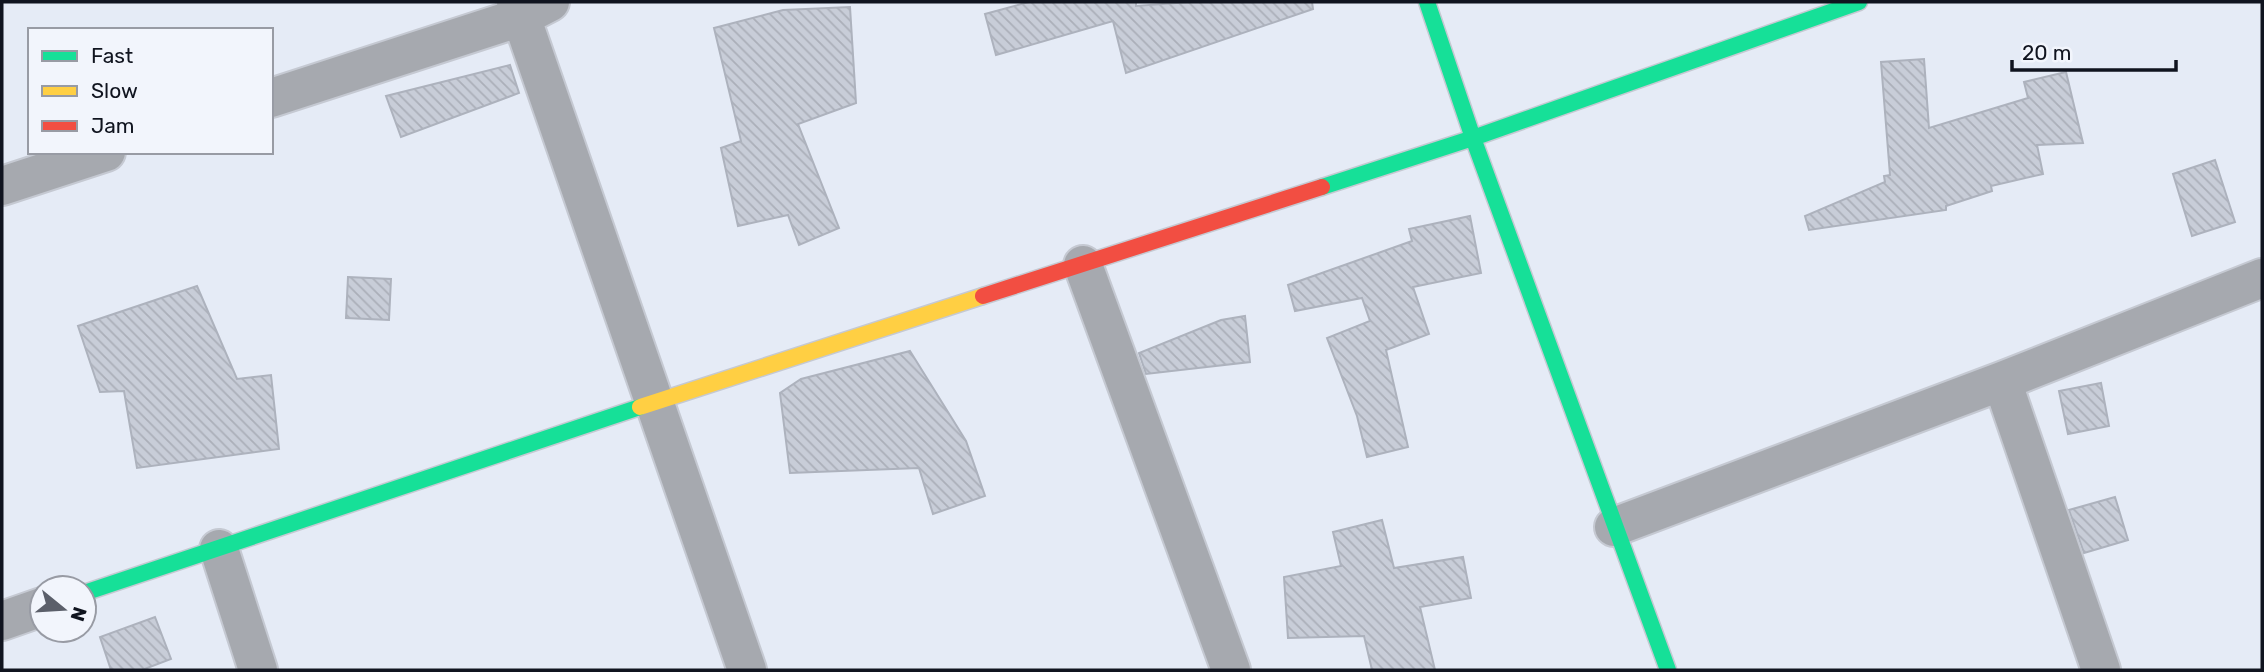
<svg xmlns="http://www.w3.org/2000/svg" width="2264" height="672" font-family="Rubik,sans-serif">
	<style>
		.building { fill: url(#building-back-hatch); stroke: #adb2bd; stroke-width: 2 }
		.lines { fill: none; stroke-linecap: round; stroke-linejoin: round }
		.street-casing { stroke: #c5c9d2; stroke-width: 42 }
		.fast-casing { stroke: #c5c9d2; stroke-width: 19 }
		.slow-casing { stroke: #c5c9d2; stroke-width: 19 }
		.jam-casing { stroke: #c5c9d2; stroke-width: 19 }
		.street { stroke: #a6a9af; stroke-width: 38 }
		.fast { stroke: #16e098; stroke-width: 16 }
		.slow { stroke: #ffcf43; stroke-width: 16 }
		.jam { stroke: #f24e42; stroke-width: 16 }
	</style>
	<defs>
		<pattern id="building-back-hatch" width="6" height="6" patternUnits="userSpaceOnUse" patternTransform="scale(1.75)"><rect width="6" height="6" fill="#c8cdd8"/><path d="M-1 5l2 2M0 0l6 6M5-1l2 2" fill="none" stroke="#abafb9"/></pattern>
	</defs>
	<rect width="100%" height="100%" fill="#e5ebf6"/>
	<path class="building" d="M1029,2h107v4l54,-4h122l1,7 -187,64 -13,-52 -117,34 -11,-41z
		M850,7l6,96 -58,21 41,104 -40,17 -11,-30 -50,11 -17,-78 20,-7 -27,-113 69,-18z
		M1924,59l5,69 99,-30 -4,-16 42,-10 17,71 -46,2 6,29 -52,12 1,5 -46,15v4l-137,20 -4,-14 80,-34 -1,-6 6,-1 -9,-113z
		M510,65l9,28 -118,44 -15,-41z
		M2215,160l20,62 -43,14 -19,-62z
		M1470,216l11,57 -68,14 16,47 -43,16 22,97 -41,10 -10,-41 -30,-78 43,-17 -8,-23 -67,13 -7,-26 124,-44 -3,-12z
		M348,277l43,2 -2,41 -43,-2z
		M197,286l40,93 34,-4 8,74 -142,19 -13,-77 -24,1 -22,-66z
		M1245,316l5,46 -104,12 -7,-21 82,-33z
		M910,351l56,90 19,55 -52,18 -14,-46 -129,5 -10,-80 21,-14z
		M2101,383l8,43 -41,8 -9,-43z
		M2115,497l13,43 -44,13 -15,-43z
		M1382,520l12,48 69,-11 8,41 -51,9 15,63h-63l-8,-34 -76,2 -4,-61 57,-11 -8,-34z
		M155,617l16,42 -29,11h-31l-11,-33z"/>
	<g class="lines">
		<g class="street-casing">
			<path id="street" d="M516,2l231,668
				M271,98l250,-81 29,-15
				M2,186l104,-34
				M1083,265l148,405
				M2002,381l99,289
				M1614,527l388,-146 260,-103
				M219,549l39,121
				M2,621l40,-14"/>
		</g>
		<g class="fast-casing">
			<path id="fast" d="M1427,2l46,136 195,532
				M1322,187l151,-49 386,-136
				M84,593l556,-186"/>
		</g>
		<g class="slow-casing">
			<path id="slow" d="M640,407l343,-111"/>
		</g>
		<g class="jam-casing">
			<path id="jam" d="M983,296l339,-109"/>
		</g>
		<use href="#street" class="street"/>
		<use href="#fast" class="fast"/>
		<use href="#slow" class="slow"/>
		<use href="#jam" class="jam"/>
	</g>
	<rect width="2264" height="672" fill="none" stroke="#10141f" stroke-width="7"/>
	<rect x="28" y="28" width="245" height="126" fill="#f2f5fc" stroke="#989ba4" stroke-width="2"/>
	<rect x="42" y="51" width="35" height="10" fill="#16e098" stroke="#989ba4" stroke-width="2"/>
	<text x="91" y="63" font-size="21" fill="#10141f">Fast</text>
	<rect x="42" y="86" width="35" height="10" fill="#ffcf43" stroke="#989ba4" stroke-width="2"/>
	<text x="91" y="98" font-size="21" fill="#10141f">Slow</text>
	<rect x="42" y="121" width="35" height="10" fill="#f24e42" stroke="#989ba4" stroke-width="2"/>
	<text x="91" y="133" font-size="21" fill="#10141f">Jam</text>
	<g transform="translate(63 609) rotate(108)"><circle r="33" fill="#f2f5fc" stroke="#989ba4" stroke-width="2"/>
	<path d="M0-5L12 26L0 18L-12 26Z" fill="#5b5f6a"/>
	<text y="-10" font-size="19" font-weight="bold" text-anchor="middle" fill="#10141f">N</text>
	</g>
	<path d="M2012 60v10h164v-10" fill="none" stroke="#10141f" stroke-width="3.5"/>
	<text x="2022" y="60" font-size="21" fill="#10141f" stroke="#f2f5fc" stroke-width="5" paint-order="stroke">20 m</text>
</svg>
